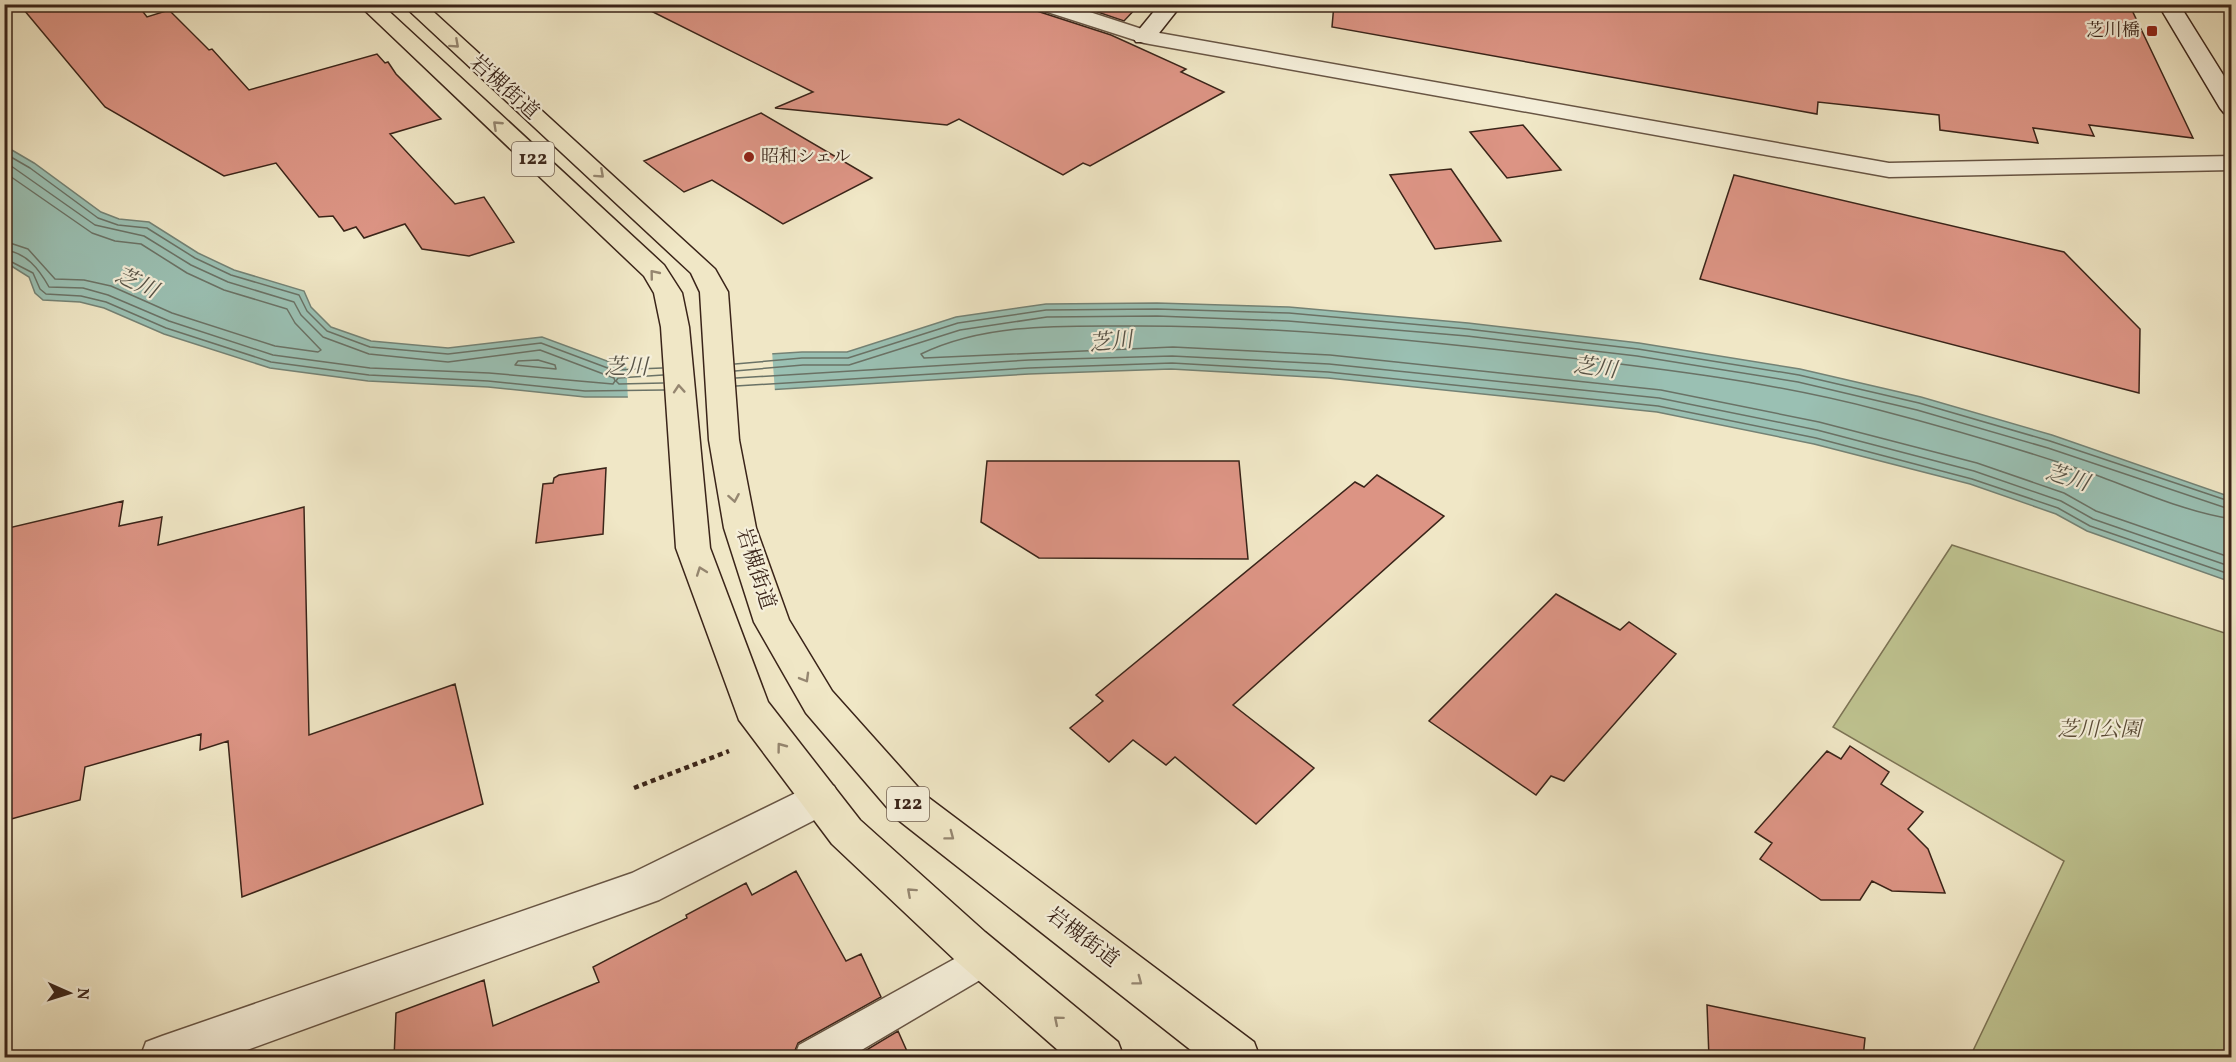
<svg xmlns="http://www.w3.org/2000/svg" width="2236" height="1062" font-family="Vollkorn,'Noto Serif JP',serif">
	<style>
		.green { fill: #bfc491; stroke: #7c7455; stroke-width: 1.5 }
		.water { fill: #9ac0b3; stroke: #748275; stroke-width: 1.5 }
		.pier { fill: #f0e7c6 }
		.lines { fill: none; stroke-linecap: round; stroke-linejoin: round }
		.shore { stroke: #6a7266; stroke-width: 1.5 }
		.building { fill: #dc9484; stroke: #3a2419; stroke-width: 1.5 }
		.lane-casing { stroke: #685544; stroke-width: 3 }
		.street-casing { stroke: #685544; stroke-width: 3 }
		.secondary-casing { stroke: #3a2419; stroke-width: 3 }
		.highway-casing { stroke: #3a2419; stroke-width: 3 }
		.path { stroke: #3a2419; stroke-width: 4.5; stroke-dasharray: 5 4; stroke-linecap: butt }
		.lane { fill: #f5efda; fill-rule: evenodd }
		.street { fill: #f5efda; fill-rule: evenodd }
		.secondary { fill: #f5efda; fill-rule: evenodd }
		.highway { fill: #f0e7c6; fill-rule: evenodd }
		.oneway { stroke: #958670 }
		.poi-dot { fill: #8f2418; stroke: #f5efda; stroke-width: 2 }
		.labels { text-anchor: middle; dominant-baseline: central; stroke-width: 4.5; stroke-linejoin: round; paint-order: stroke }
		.far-poi-label { font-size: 18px; fill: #3a2419; stroke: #f5efda; text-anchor: end }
		.shield { fill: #f5efda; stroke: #726153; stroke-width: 1.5 }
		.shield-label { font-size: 20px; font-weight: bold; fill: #3a2419 }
		.street-label { font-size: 21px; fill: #3a2419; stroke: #f5efda }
		.park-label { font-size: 21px; font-style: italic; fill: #5b4c37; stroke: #f5efda }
		.water-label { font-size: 22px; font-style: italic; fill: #575347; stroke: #f5efda }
	</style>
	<rect width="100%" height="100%" fill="#f0e7c6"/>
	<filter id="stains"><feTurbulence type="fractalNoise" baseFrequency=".00333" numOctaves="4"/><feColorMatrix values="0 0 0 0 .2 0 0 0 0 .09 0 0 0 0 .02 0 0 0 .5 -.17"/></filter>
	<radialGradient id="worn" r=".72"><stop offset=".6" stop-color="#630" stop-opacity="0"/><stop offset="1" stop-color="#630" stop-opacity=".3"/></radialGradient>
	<path class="green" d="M1952,545l279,90v422h-261l94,-196 -231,-134z"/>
	<path class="water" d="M5,146l29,17 67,49 18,7 30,3 49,31 36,17 70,21 7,16 20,20 40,14 77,7 94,-11 73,27 187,-12h45l109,-35 90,-13 111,-1 132,4 179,16 171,20 161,26 121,28 131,38 179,62v85l-144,-51 -31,-17 -86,-30 -156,-40 -157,-32 -329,-34 -157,-9 -142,5 -378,23h-66l-97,-10 -120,-6 -98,-13 -106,-34 -60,-26 -24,-6 -37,-2 -8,-7 -6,-16 -24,-15z"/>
	<path class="pier" d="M772,351l3,41 -147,8 -2,-39z"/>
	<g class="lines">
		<path class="shore" d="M4,153l26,15 68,50 20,7 29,3 48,30 36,17 68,20 8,16 20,20 43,16 78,7 93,-11 72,27 49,-2
			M4,161l91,64 49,11 47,29 37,17 66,20 7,13 22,22 46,17 79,8 92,-12 74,28 1,3 -2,3 -124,-11 -119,-5 -97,-13 -104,-34 -61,-26 -25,-7 -34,-1c-10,-18 -23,-35 -45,-37
			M4,172l88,61 23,8 26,3 46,29 37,17 63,19 8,14 26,27 -3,2 -43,-6 -103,-33 -61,-27 -27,-6 -29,-1 -27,-30 -24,-8
			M4,258l29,15 7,16 6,5 35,2 25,6 60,26 105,34 98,13 119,6 97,10 79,-1
			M538,360l17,5 1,4 -41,-4 3,-4z
			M735,364l67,-6h46l110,-35 88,-13 111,-1 132,4 178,16 171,20 161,26 120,28 131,38 182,61
			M735,371l68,-6h46l111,-35 87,-13 110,-1 131,5 179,15 170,20 161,26 119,28 131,38 184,62
			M663,375l-45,3 -2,3 3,3 44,-1
			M736,378l293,-18 143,-4 157,8 330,34 158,32 157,41 87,30 32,18 139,48
			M736,386l293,-18 143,-5 156,9 330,34 158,32 156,41 86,29 32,18 142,49
			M2232,519c-51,-8 -99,-31 -147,-48 -68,-23 -137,-43 -206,-61 -106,-28 -216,-41 -325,-54 -138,-16 -276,-30 -415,-30 -72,0 -152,-4 -218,28l3,4 249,-11 157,8 331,35 158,32 158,41 87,30 32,18 136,47"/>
	</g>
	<path class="building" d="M19,4h118l10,13 22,-7 40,40 3,-1 37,41 128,-36 8,9 3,-1 8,12 45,45 -51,15 65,70 29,-7 30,45 -45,14 -47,-7 -17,-25 -41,14 -8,-11 -12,4 -11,-15 -14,1 -43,-54 -52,13 -119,-69z
		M637,4h393l4,6 77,25 75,34 -5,3 43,20 -134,74 -7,-3 -20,12 -104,-56 -12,6 -172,-17 38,-16z
		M1074,4h66l-16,17z
		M1334,4h795l64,134 -104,-13 5,11 -61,-8 5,15 -98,-13 -1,-15 -121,-13 -1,12 -485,-87z
		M761,113l111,65 -89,46 -71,-44 -28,12 -40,-31z
		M1523,125l38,45 -54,8 -37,-46z
		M1451,169l50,72 -66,8 -45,-74z
		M1734,175l330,77 76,77 -1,64 -439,-114z
		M987,461h252l9,98 -209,-1 -58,-36z
		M606,468l-3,66 -67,9 7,-59 10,-1 1,-5 5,-3z
		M1377,475l67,41 -211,189 81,63 -58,56 -81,-67 -9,8 -33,-25 -24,22 -39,-34 33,-27 -7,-6 259,-213 9,5z
		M123,501l-4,25 43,-9 -4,28 146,-38 5,228 146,-51 28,120 -241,93 -14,-156 -28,9 1,-16 -116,33 -5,33 -76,21v-292z
		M1556,594l64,36 9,-8 47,32 -112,127 -13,-5 -15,19 -107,-74z
		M1850,746l39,26 -8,12 42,28 -15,17 20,20 17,44 -53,-2 -20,-10 -12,19h-39l-61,-41 12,-16 -17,-11 72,-81 14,8z
		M796,871l50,90 15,-7 20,43 -83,46 -6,15h-398l2,-45 88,-33 9,46 106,-44 -6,-15 94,-49 -1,-3 60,-32 6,12z
		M1707,1005l158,33 -2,20h-154z
		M898,1031l12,27h-57z"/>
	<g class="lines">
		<g class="lane-casing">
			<path id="lane" d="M985,942l12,4 6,12 -6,12 -149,88h-54l5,-13z"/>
		</g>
		<g class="street-casing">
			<path id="street" d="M1032,4h33l83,27 741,132 343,-7v14l-343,7 -745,-134 -109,-35z
				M820,781l14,5 6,12 -6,12 -175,90 -434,158h-85l6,-16 16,-6 470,-163z"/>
		</g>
		<g class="secondary-casing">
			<path id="secondary" d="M1160,4h22l-30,38h-16l-3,-5z
				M2158,4h21l53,85v26l-8,-2 -4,-5z"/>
		</g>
		<g class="highway-casing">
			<path id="highway" d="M358,4h23l283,261 18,28 7,34 21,221 58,154 92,118 125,112 133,110 6,16h-57l-112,-98 -123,-116 -93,-124 -63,-172 -15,-221 -7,-34 -10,-17z
				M402,4h23l290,265 13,23 11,148 17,88 33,92 43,71 93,104 329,247 6,16h-59l-304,-239 -91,-106 -52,-91 -30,-94 -15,-88 -9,-148 -9,-19z"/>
		</g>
		<path class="path" d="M634,788l95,-37"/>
		<use href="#lane" class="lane"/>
		<use href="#street" class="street"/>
		<use href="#secondary" class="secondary"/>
		<use href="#highway" class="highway"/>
	</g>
	<defs><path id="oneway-chevron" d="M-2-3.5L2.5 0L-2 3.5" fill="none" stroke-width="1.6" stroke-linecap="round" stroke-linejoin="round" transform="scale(1.5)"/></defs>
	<g class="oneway">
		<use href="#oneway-chevron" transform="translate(455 44) rotate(42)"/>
		<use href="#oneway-chevron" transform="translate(497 125) rotate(-137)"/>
		<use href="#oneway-chevron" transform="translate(600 174) rotate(42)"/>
		<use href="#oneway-chevron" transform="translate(654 274) rotate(-129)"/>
		<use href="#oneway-chevron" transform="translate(679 389) rotate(-94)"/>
		<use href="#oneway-chevron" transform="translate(734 498) rotate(80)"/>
		<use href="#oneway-chevron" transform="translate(701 571) rotate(-110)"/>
		<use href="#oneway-chevron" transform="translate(805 678) rotate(60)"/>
		<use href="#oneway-chevron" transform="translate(781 747) rotate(-127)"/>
		<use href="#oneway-chevron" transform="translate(950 836) rotate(37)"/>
		<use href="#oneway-chevron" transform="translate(911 892) rotate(-138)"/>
		<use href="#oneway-chevron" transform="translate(1138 981) rotate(37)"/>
		<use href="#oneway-chevron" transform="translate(1058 1020) rotate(-140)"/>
	</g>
	<g class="poi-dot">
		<rect x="2146" y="25" width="12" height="12" rx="3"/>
		<circle cx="749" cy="157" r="6"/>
	</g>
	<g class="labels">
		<g class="far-poi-label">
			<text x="2140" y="31">芝川橋</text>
			<text x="761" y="157" text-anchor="start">昭和シェル</text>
		</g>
		<g class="shield">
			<rect x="512" y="142" width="42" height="34" rx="4.5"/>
			<rect x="887" y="787" width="42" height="34" rx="4.5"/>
		</g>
		<g class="shield-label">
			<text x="533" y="159">122</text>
			<text x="908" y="804">122</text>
		</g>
		<g class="street-label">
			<text transform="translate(504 88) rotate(42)">岩槻街道</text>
			<text transform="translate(755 569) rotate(72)">岩槻街道</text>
			<text transform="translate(1082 938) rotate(37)">岩槻街道</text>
		</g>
		<g class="park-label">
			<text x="2099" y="730">芝川公園</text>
		</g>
		<g class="water-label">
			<text transform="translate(136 284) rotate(25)">芝川</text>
			<text transform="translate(1111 343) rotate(-6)">芝川</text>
			<text x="626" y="368">芝川</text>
			<text transform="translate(1595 369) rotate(7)">芝川</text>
			<text transform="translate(2067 479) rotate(17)">芝川</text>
		</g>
	</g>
	<rect width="2236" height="1062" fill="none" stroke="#f0e7c6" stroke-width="24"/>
	<rect x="6" y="6" width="2224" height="1050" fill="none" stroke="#3a2419" stroke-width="3"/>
	<rect x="12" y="12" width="2212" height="1038" fill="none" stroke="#3a2419" stroke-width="1.5"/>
	<g transform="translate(69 993) rotate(93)" stroke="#f5efda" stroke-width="4.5" paint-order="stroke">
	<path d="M0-4.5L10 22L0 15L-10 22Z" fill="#3a2419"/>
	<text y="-9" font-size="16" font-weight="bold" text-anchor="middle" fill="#3a2419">N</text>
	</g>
	<rect width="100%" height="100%" filter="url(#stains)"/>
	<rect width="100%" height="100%" fill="url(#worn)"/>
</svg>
